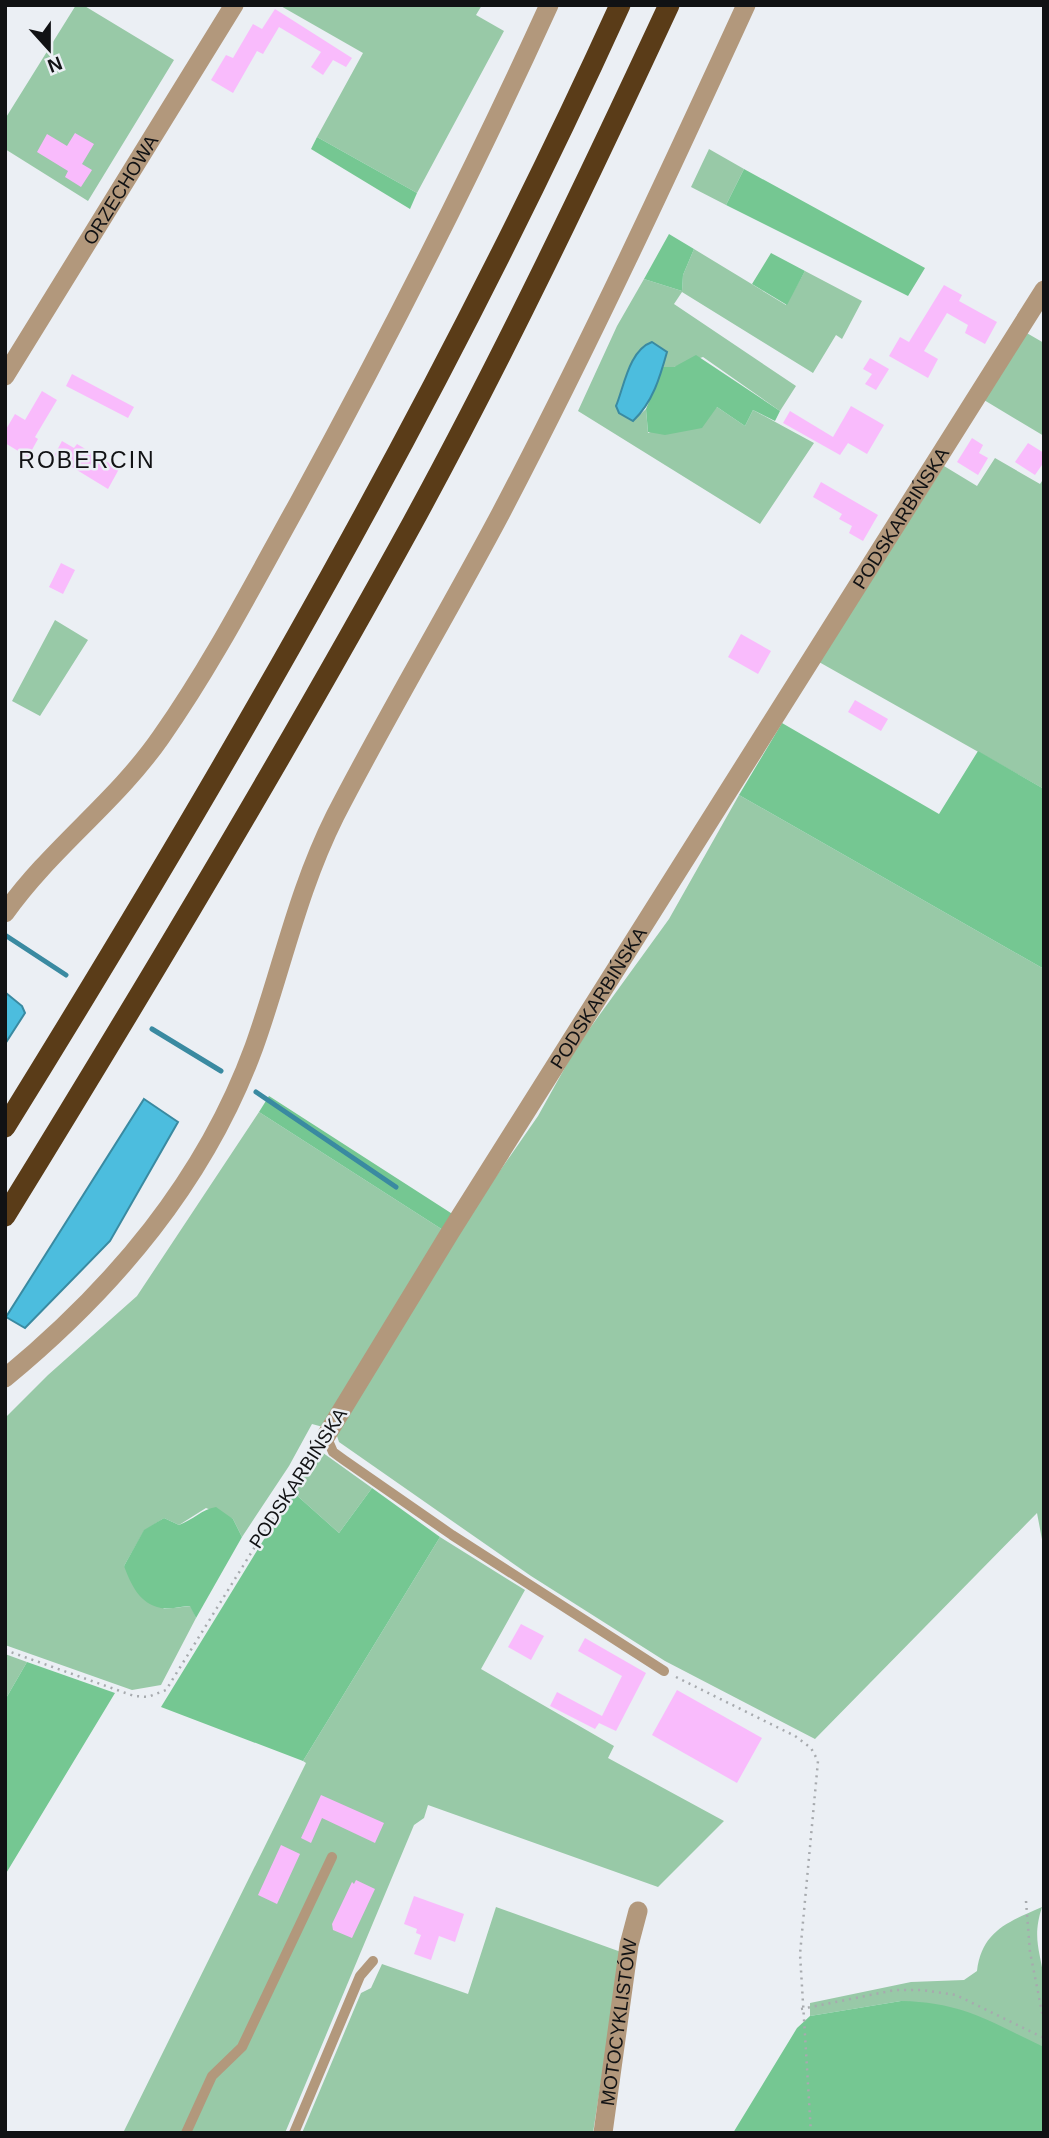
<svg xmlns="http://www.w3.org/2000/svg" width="1049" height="2138" font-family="Helvetica,sans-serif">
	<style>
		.green { fill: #98c9a7 }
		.forest { fill: #75c792 }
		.water { fill: #4cbdde; stroke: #3a8aa1; stroke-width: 2 }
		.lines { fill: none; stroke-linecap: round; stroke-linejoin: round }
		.stream { stroke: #3a8aa1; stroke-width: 5 }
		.building { fill: #f9bbfc }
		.path { stroke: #a7aaae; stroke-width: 2.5; stroke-dasharray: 2 5; stroke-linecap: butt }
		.lane { stroke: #b2987c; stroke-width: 10 }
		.street { stroke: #b2987c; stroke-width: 19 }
		.highway { stroke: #5a3c18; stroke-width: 21 }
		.labels { text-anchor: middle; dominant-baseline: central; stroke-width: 5; stroke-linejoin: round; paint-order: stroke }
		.street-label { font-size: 19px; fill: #111214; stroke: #ebeff4 }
		.quarter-label { font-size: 23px; letter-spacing: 2px; fill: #111214; stroke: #ebeff4 }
	</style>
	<rect width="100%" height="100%" fill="#ebeff4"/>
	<path class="green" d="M76,5h7l91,55 -86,141 -83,-52v-30z
		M279,5h203l-6,10 28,16 -87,162 -100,-56 46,-84z
		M709,149l35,20 -18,36 -35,-18z
		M694,249l92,56 19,-34 57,30 -20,38 -6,-4 -23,38 -131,-81 -8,12 122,82 -16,25 -77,-54 -29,10h-11l3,-15 -14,-10c-23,9 -28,44 -36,64l17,15 13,-12 2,24 69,-26 28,19 8,-16 61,33 -54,81 -182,-113 39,-85 27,-47 38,12 1,-16z
		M1025,332l19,11v93l-60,-36z
		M995,458l45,26 4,-6v311l-225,-127 125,-196 33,20z
		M55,620l33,20 -48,76 -28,-15z
		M739,795l305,174v581l-7,-37 -222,226 -150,-78 -134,-85 -192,-134 -4,-12 112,-183 91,-131 39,-70 92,-127z
		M259,1112l184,118 -120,197 -11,-3 -23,42 -47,71 -9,-18 -27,-11 -27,17 -15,-7 -20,13 -20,35 40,43 27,-3 5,12 -35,67 -29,5 -127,-45v-227l43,-43 89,-79z
		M319,1450l53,38 -33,45 -46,-41z
		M440,1537l85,53 -44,79 133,77 -6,12 116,63 -66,66 -230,-82 -4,13 -10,7 -129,308h-162l183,-370 -3,-2z
		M5,1654l22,8 -22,38z
		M496,1907l125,45 -28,181h-291l59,-140 10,-5 11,-24 86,30z
		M1042,1907c-10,31 -2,43 2,72 2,22 0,46 0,68l-143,-46 -91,15v-13l101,-21 53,-2 13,-9c5,-40 31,-49 65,-64z"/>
	<path class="forest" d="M317,137l100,56 -7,16 -99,-60z
		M744,169l181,99 -17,28 -182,-91z
		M669,234l25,15 -11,26 -1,16 -38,-12z
		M771,253l34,18 -18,34 -35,-21z
		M696,355l84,56 -5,10 -22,-11 -8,16 -28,-19 -15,21 -37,7 -17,-3 -2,-23 17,-42h11z
		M782,723l157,91 39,-63 66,38v180l-305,-174z
		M269,1096l185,119 -11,15 -184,-118z
		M372,1488l68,49 -137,224 -142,-54 132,-215 46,41z
		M216,1507l17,12 9,18 -46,81 -6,-12c-9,0 -20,4 -29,2 -21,-4 -30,-23 -37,-42l20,-36 20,-12 15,7c14,-5 23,-16 37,-18z
		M27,1662l88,31 -110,182v-175z
		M901,2001c62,1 89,21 143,46v86h-311l64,-105 13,-12z"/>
	<path class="water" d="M652,342l15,10c-7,25 -14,50 -34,69l-14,-8 -3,-7c8,-19 13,-56 36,-64z
		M6,993l16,13 3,7 -20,31z
		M144,1099l34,23 -68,119 -85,87 -19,-11z"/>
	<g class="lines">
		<path class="stream" d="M5,935l61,40
			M152,1029l69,42
			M256,1092l140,95"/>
	</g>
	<path class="building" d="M275,9l77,49 -6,9 -13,-7 -10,15 -12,-8 10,-15 -42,-25 -16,27 -6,-3 -24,42 -22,-13 15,-25 7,3 20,-34 9,5z
		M75,133l19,11 -12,20 10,6 -11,17 -16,-10 3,-6 -31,-19 10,-18 20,12z
		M944,285l18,10 -3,6 38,21 -12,22 -20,-11 3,-8 -21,-12 -23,38 14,8 -10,19 -39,-22 11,-19 9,5z
		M870,358l19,11 -13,21 -11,-6 7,-10 -9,-5z
		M72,374l62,33 -6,11 -62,-32z
		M42,391l15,9 -22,37 3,2 -10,18 -23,-14v-12l10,-17 10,6z
		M851,406l33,19 -17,29 -19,-11 -8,12 -57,-32 7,-12 43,26z
		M972,438l11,7 -4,8 9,5 -10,17 -21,-13z
		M62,441l12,7 3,-4 42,25 -11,20 -54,-33z
		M1028,443l16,10v9l-9,13 -20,-13z
		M821,482l57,33 -15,26 -14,-8 3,-7 -13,-7 3,-5 -29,-17z
		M61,563l14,7 -12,24 -14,-7z
		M741,634l30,17 -13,23 -30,-17z
		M855,700l33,19 -7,12 -33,-19z
		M521,1624l23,12 -13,24 -23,-13z
		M585,1638l61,35 -30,58 -17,-8 -4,6 -45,-23 7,-14 45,24 20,-40 -44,-25z
		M677,1690l85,48 -25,45 -85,-48z
		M321,1795l63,28 -9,20 -53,-25 -11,25 -10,-5z
		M281,1845l19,9 -23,50 -19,-9z
		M356,1880l19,9 -23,49 -19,-8 -1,-6 20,-42 2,2z
		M414,1896l50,18 -9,28 -16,-6 -8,24 -17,-6 7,-19 -5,-2 1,-4 -13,-5z"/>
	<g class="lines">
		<path class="path" d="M5,1650l129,46 14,1 18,-7 149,-240
			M676,1677l119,59 16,12 7,13 -18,193 11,179
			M1026,1901l4,51 14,70
			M801,2009l94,-19h27l34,5 88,43"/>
		<path class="lane" d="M326,1436l7,16 11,8 108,75 212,136
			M186,2133l26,-57 30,-29 90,-190
			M294,2133l66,-157 13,-15"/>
		<g class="street">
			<path id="s1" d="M5,376l229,-371"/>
			<path d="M5,913c46,-65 111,-111 156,-176 52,-74 94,-156 138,-235 89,-163 173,-328 250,-497"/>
			<path d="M5,1378c109,-90 200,-197 249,-331 28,-78 43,-155 81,-231 53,-103 113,-203 167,-305 87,-166 166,-336 244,-506"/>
			<path id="s2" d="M326,1436l125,-205 593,-941"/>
			<path id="s3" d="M603,2133l26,-188 9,-34"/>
		</g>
		<path class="highway" d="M5,1127c225,-363 438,-733 615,-1122
			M5,1216c141,-229 279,-459 408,-694 92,-169 175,-343 256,-517"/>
	</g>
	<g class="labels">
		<g class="street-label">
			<text stroke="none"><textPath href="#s1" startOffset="219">ORZECHOWA</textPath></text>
			<text stroke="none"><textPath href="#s2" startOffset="1083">PODSKARBIŃSKA</textPath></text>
			<text stroke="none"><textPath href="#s2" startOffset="516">PODSKARBIŃSKA</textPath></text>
			<text transform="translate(298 1478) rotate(-57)">PODSKARBIŃSKA</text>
			<text stroke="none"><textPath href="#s3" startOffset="112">MOTOCYKLISTÓW</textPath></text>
		</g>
		<g class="quarter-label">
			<text x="87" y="460">ROBERCIN</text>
		</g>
	</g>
	<rect width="1049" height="2138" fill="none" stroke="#111214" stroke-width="14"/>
	<g transform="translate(49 49) rotate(159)" stroke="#ebeff4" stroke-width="5" paint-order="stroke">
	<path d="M0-5L12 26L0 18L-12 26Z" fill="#111214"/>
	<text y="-10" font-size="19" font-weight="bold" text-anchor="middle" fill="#111214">N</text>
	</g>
</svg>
